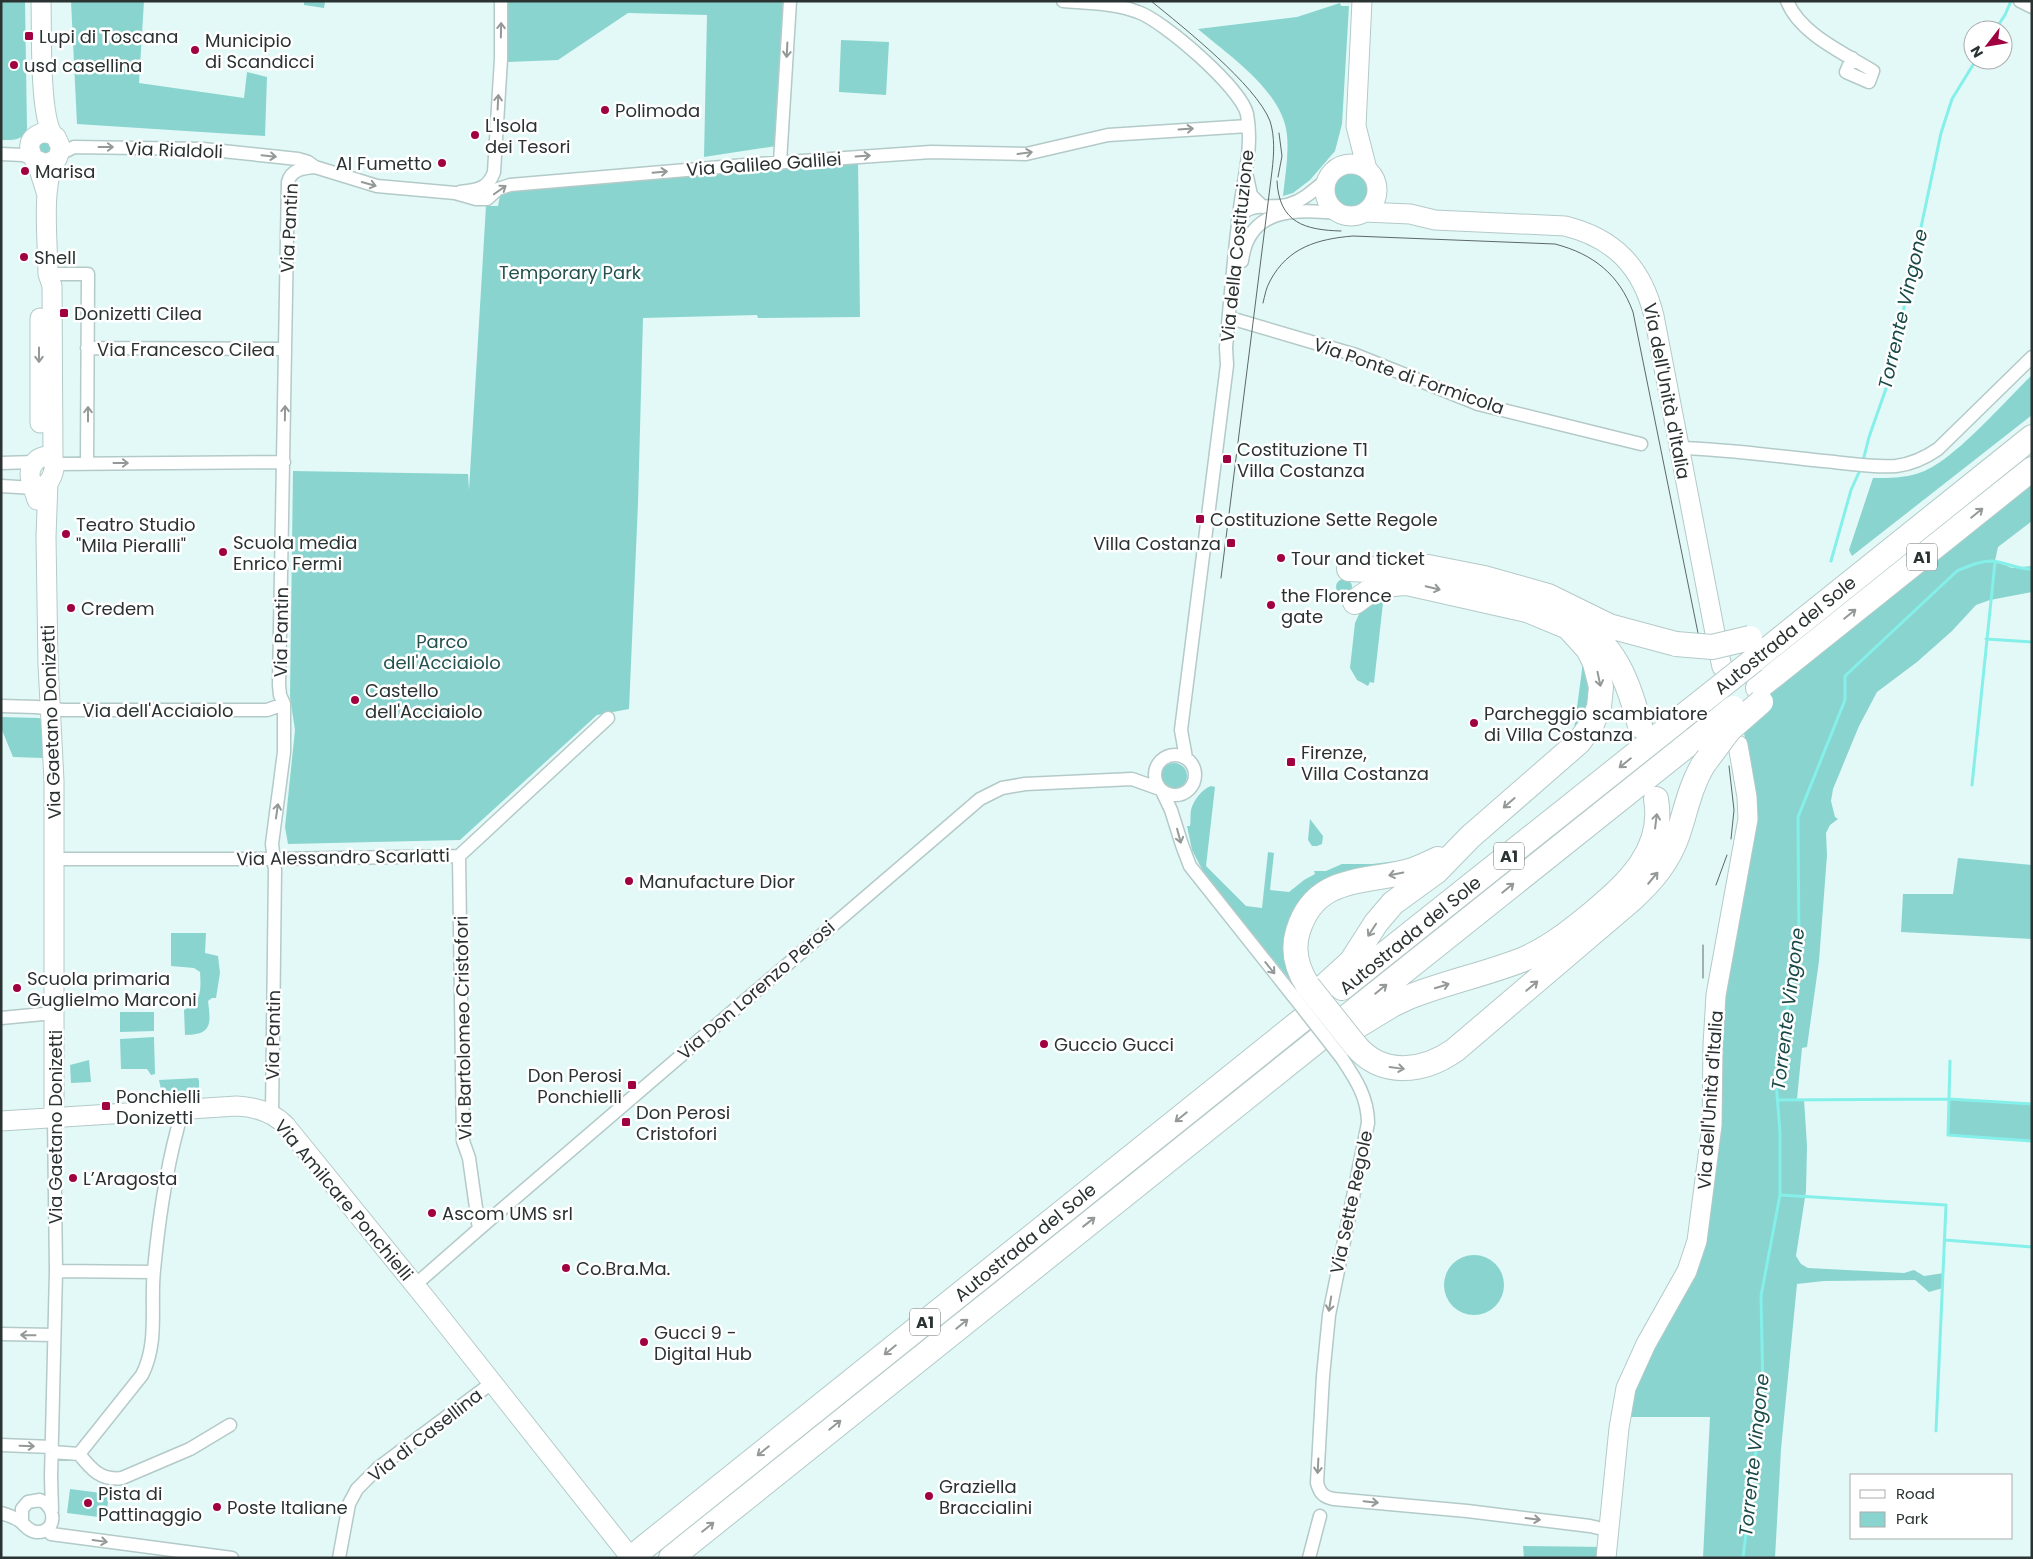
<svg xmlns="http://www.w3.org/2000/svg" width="2033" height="1559" font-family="Poppins,sans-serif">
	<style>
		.green { fill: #8ad4cf }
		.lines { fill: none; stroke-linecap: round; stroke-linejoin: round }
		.stream { stroke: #85efe9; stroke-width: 3 }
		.street-casing { stroke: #b3cac8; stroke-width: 15 }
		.secondary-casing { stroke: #b3cac8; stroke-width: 21 }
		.highway-casing { stroke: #b3cac8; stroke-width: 26 }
		.street { stroke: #fff; stroke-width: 12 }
		.secondary { stroke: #fff; stroke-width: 19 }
		.highway { stroke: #fff; stroke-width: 24 }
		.tram { stroke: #5c6968; stroke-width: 1 }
		.street-bridge-casing { stroke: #b3cac8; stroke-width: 15; stroke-linecap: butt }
		.highway-bridge-casing { stroke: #b3cac8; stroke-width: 26; stroke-linecap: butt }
		.street-bridge { stroke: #fff; stroke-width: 12 }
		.highway-bridge { stroke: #fff; stroke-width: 24 }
		.oneway { stroke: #949998 }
		.poi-dot { fill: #a00140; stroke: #fff; stroke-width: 2 }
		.labels { text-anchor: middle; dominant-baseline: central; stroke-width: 5; stroke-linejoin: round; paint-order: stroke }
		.shield { fill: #fff; stroke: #6a7070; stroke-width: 1 }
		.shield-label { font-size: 16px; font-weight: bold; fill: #2a3332 }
		.poi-label { font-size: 18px; fill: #2a3332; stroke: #fff; text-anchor: start }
		.street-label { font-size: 18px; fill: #2a3332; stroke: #fff }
		.park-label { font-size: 18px; fill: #22514e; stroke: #fff }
		.water-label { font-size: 19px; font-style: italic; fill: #1a4a48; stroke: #fff }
	</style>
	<rect width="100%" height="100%" fill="#e2f9f7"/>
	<path class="green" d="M1,1h24l2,128c-4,12 -14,11 -26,11z
		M71,1h73l-5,82 105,15 3,-26 20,5 -2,59 -188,-12z
		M304,1h18l3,1 -1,6 -20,-3z
		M508,1h275l-7,145 -72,11 3,-142 -79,-2 -70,47 -50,2z
		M1340,3l1,3h8l-7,118 -7,27 -25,29 -17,13 -10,3c2,-20 6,-41 4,-61 -4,-44 -59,-80 -89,-106l99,-12z
		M841,40l48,2 -3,53 -47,-3z
		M47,139l7,11 -12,6 -5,-12z
		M858,160l2,157 -102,1 -1,-3 -114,3 -5,185 -9,206 -32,6 -137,125 -172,4 -3,-17 10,-97 -5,-33 3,-226 175,3 1,16 17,-284h12l2,-11 6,-6z
		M1330 190a20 20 0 1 1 40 0a20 20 0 1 1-40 0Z
		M2032,375v40l-180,141 -3,-6 24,-72c16,0 31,0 46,-5 32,-9 87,-73 113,-98z
		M2032,469v52l-34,26 -3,14 17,7 20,-2v26l-42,8 -14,5 -24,26 -35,31 -40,30 -18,34 -26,63 -2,12 4,16 3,2 -8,6 -4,8 1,22 -8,106 -12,86 -5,1 -5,51h7l3,47 -1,45 -10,65 5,8 7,4 96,5 10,-3 10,6 20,-3 -1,15 -14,4 -14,-12 -91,1 -27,3 -16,165 -6,109h-72l7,-141h-90l67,-146 26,-226 33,-210 -8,-90 7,-7 -4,-19z
		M1336 587a8 8 0 1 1 16 0a8 8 0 1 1-16 0Z
		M1384,594l-10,89 -4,-1 -2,4 -11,-6 -7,-12 5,-45 5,-11z
		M1583,662c8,31 9,40 -9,68z
		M1,717l38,1 2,1 2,39 -30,-1 -11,-27z
		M1161 776a13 13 0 1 1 26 0a13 13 0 1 1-26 0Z
		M1211,786l4,1 -9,79 40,40 16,2 6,-56 6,1 -4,37 19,2 15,-12 11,-6 -1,-3h12l16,-7h30l34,-4 -97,36 -10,95 -94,-116 -13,-25 -5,-24h3c1,-6 0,-11 1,-16 2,-9 11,-21 20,-24z
		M1310,819l13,17 -1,8 -5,2h-5l-4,-6z
		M1958,858l74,7v74l-131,-7 2,-38h50z
		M171,933h35l-1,20 13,3 2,17 -4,25h-4l-4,3c3,23 4,34 -23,34l-1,-25c18,-8 17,-20 16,-38l-6,-4 -23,-2z
		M120,1012h34v19l-34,1z
		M154,1037l1,37 -4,1 -4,-6h-26l-1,-30z
		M89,1060l2,22 -20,1 -1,-18z
		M198,1078l1,3v13l-2,3 -34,1 -4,-18z
		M1949,1099l83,5v37l-84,-6z
		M1444 1285a30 30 0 1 1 60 0a30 30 0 1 1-60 0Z
		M70,1489l39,5 -3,24 -39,-5z
		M1523,1546l83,1v11h-82z"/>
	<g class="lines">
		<path class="stream" d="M1995,30l10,-15 6,-14
			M1863,461l6,-24 19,-54 53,-250 11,-34 24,-39
			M1831,561l20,-71 10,-22
			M1986,639l46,3
			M1972,785l23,-223
			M1950,1061l-2,74 84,6
			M1778,1100l171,-1 83,5
			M1780,1195l166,10 -10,226
			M1945,1240l87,7
			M1743,1558l20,-165 -2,-97 19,-101v-63l-4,-50 15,-94 8,-36 -1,-135 47,-117v-24l112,-105c12,-5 22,-10 35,-10 14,1 26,9 40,8"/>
		<g class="street-casing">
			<path id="street" d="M1063,1c25,2 52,2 75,11 26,9 103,76 109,102 6,32 -3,63 -7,94 -6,46 -10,93 -14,140l1,17 -46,365 5,28
				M1787,1c13,33 57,52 86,70l-4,11 -23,-10 6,-14
				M2020,1l12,6
				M1,154l22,1 11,4
				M60,154l14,-7 129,2 95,10 10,3 7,5 62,19 78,7 21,6h11l11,-10 12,-4 247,-21 174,-12 95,2 82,-19 140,-9
				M780,162l10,-161
				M1247,177l4,18 12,12
				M460,192c15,-2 28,-2 34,-20l7,-113v-58
				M1238,221c8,-22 36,-11 52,-17 14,-4 25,-15 36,-24
				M1242,261c6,-52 52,-53 94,-48
				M48,274h40l-1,189
				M1237,320l119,35 122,49 163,40
				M87,348l198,1
				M1679,448c48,1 96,8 144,13 24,2 49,7 73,5 16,-2 29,-8 42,-17l94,-92
				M1,463l34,-1
				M55,464l229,-2
				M1,486l33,2
				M1,706l35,1 27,3h204l17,-6
				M1155 775a20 20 0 1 1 40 0a20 20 0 1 1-40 0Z
				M1162,791l9,19 11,35 8,21 104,131
				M459,856l4,285 6,17 10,71
				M55,859h220l184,-3 149,-138
				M1,1018l53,-5
				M1341,1057c14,21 27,40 27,66l-39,192 -6,61 -6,107c3,10 6,14 17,16l133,12 123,15 17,4
				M272,1115l3,-245 -3,-26 12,-92v-48l-4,-9 -1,-10 9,-503c3,-13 16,-14 27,-15
				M56,1271l97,1
				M415,1285l64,-56 501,-430 22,-11 23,-4 107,-5 28,10
				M1,1334l53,1
				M1,1445l51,2
				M52,1452l27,2 63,-79c17,-33 8,-70 12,-105 5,-54 13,-109 29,-161
				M79,1454c12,15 22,27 43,24l68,-29 40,-24
				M52,1510l-1,-33 5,-206 -2,-153
				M1,1513c7,2 13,4 19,8 5,4 8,10 16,11 20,2 22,-25 4,-32l-12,2 -6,7v14
				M47,1529l4,5 181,24
				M339,1558l10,-54 8,-15 21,-21 115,-86
				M1309,1558l11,-42"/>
		</g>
		<g class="secondary-casing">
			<path id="secondary" d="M41,1c1,28 -2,114 12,134
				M1362,1l-6,125 11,43
				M34,159l12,5 11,-5 4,-11 -5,-11c-6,-4 -12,-6 -19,-2 -15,9 -3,23 2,34 2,8 5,15 7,23
				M1325 190a26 26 0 1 1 52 0a26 26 0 1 1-52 0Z
				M1365,212l45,2 25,6 130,6c49,12 77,41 89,90l61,317
				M40,318v105
				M48,482l-2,55 2,127 6,117v337
				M34,488l7,1c10,-6 16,-20 12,-31l-1,-172 -4,-12c0,-31 -7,-87 7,-113
				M37,500c-4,-15 -14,-29 1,-41 6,-3 9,-4 15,-1
				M1719,653l3,14
				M1,1121l236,-15c19,1 36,6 49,20l145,179 200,253
				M1606,1558l13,-130 7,-40 20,-44 41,-73 10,-30 15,-116 1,-80 3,-50 32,-176 -1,-22 -9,-52"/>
		</g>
		<g class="highway-casing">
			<path id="highway" d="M1349,569l18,1 23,-3h38l56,11 64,18 61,30 67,18
				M1584,627c34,24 46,61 56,99
				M1754,660l278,-223
				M1758,688l274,-219
				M1308,986c-11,-17 -16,-36 -10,-55 18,-58 69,-47 115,-61 8,-3 17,-7 25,-11
				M1342,988l349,-278
				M1319,991l32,-29 25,-39 17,-20 44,-32 33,-34 109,-95 13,-18 7,-17 2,-20 -6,-24 -7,-14 -20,-22 -41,-17 -120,-27c-25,1 -32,3 -52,19
				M1343,1020l352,-281
				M1351,1030l41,-25 17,-8c37,-15 78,-23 115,-38 26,-11 48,-29 70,-47 34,-29 71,-62 62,-113
				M1355,1045c27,33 69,27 100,5l176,-150c21,-19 38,-39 47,-66 8,-24 12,-47 25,-69
				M631,1558l671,-538
				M671,1558l647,-518"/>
		</g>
		<use href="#street" class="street"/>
		<use href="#secondary" class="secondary"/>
		<use href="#highway" class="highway"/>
		<path class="tram" d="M1151,1c32,26 105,84 119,120 5,16 4,33 2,50l-51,407
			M1278,177l4,-21 -3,-23
			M1277,181c2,42 28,49 64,50
			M1263,303c2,-8 3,-15 7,-22 18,-34 48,-42 83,-45l202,8c38,10 64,30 78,68l65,321
			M1729,766l5,44 -3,29
			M1716,885l11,-30
			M1703,978v-33"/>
		<g class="street-bridge-casing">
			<path id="street-bridge" d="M1294,997l47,60"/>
		</g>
		<g class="highway-bridge-casing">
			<path id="highway-bridge" d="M1676,644l36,3 38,-9
				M1691,710l63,-50
				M1695,739l38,-31
				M1703,765l26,-35 32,-28
				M1308,986l47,59"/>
		</g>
		<use href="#street-bridge" class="street-bridge"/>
		<use href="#highway-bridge" class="highway-bridge"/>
	</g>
	<defs><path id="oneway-shaft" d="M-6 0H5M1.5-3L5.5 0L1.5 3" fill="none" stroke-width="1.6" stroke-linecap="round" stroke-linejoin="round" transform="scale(1.25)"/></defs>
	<g class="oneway">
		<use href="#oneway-shaft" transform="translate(501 30) rotate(-89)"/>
		<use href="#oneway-shaft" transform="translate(787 50) rotate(93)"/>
		<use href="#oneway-shaft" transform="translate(498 102) rotate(-87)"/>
		<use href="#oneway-shaft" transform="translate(1186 129) rotate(-4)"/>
		<use href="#oneway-shaft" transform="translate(106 147)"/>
		<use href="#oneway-shaft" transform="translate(1025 153) rotate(-8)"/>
		<use href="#oneway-shaft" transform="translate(269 156) rotate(6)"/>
		<use href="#oneway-shaft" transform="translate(863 156) rotate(-4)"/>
		<use href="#oneway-shaft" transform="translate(660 172) rotate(-5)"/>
		<use href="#oneway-shaft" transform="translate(369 184) rotate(16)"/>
		<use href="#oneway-shaft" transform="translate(500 190) rotate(-35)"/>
		<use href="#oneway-shaft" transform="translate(39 355) rotate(90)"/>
		<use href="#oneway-shaft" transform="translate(285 413) rotate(-89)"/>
		<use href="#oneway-shaft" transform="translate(88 414) rotate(-90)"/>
		<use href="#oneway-shaft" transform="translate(121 463)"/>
		<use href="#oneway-shaft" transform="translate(1977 513) rotate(-39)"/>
		<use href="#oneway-shaft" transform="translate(1433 588) rotate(13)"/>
		<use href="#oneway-shaft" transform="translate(1850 614) rotate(-39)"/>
		<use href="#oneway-shaft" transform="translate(1599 679) rotate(78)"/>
		<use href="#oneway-shaft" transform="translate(1625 763) rotate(141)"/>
		<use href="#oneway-shaft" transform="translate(1509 803) rotate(139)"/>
		<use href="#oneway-shaft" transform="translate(277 811) rotate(-82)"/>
		<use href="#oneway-shaft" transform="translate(1656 821) rotate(-83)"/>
		<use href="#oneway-shaft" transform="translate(1179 836) rotate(75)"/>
		<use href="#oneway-shaft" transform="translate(1396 874) rotate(168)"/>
		<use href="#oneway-shaft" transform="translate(1653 878) rotate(-50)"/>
		<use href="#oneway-shaft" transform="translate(1508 888) rotate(-39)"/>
		<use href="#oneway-shaft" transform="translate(1372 930) rotate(123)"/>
		<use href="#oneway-shaft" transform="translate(1270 968) rotate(51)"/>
		<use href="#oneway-shaft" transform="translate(1442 986) rotate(-17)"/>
		<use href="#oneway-shaft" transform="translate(1532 986) rotate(-40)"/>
		<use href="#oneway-shaft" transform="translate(1381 989) rotate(-39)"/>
		<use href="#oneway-shaft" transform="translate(1397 1068) rotate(8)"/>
		<use href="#oneway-shaft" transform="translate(1181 1117) rotate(141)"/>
		<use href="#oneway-shaft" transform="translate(1089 1222) rotate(-38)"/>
		<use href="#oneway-shaft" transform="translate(1330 1304) rotate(99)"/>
		<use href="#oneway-shaft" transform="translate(962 1324) rotate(-39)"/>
		<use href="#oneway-shaft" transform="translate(28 1335) rotate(-179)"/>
		<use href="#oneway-shaft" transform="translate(890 1350) rotate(141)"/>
		<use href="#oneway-shaft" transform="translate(835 1425) rotate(-39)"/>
		<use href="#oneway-shaft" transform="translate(27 1446) rotate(2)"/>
		<use href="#oneway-shaft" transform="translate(763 1451) rotate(141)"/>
		<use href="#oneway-shaft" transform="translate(1318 1466) rotate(93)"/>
		<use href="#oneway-shaft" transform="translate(1371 1502) rotate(6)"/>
		<use href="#oneway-shaft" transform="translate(1533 1519) rotate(7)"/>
		<use href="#oneway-shaft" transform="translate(708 1527) rotate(-39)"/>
		<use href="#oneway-shaft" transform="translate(100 1541) rotate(8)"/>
	</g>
	<g class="poi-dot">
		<rect x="24" y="31" width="10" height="10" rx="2.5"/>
		<circle cx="195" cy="50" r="5"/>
		<circle cx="14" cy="65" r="5"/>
		<circle cx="605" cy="110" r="5"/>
		<circle cx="475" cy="135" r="5"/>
		<circle cx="442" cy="163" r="5"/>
		<circle cx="25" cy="171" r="5"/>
		<circle cx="24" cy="257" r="5"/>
		<rect x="59" y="308" width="10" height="10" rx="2.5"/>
		<rect x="1222" y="454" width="10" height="10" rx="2.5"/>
		<rect x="1195" y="514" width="10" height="10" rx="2.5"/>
		<circle cx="66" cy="534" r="5"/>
		<rect x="1226" y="538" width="10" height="10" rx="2.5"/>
		<circle cx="223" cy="552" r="5"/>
		<circle cx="1281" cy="558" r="5"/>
		<circle cx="1271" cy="605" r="5"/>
		<circle cx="71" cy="608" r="5"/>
		<circle cx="355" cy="700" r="5"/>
		<circle cx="1474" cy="723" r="5"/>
		<rect x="1286" y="757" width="10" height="10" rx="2.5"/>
		<circle cx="629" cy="881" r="5"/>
		<circle cx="17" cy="988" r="5"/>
		<circle cx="1044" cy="1044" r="5"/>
		<rect x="627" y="1080" width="10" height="10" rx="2.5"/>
		<rect x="101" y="1101" width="10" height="10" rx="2.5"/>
		<rect x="621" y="1117" width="10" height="10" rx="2.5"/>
		<circle cx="73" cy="1178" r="5"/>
		<circle cx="432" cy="1213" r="5"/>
		<circle cx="566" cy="1268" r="5"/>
		<circle cx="644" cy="1342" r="5"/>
		<circle cx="929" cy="1496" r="5"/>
		<circle cx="88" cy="1503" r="5"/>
		<circle cx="217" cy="1507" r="5"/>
	</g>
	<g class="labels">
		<g class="shield">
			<rect x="1907" y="543.5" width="30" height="27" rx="4"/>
			<rect x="1494" y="842.5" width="30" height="27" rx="4"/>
			<rect x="910" y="1308.5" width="30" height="27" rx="4"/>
		</g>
		<g class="shield-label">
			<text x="1922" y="557">A1</text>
			<text x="1509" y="856">A1</text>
			<text x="925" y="1322">A1</text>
		</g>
		<g class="poi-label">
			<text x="39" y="36">Lupi di Toscana</text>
			<text x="205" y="40">Municipio<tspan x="205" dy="21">di Scandicci</tspan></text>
			<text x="24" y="65">usd casellina</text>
			<text x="615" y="110">Polimoda</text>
			<text x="485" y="125">L'Isola<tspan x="485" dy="21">dei Tesori</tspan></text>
			<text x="432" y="163" text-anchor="end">Al Fumetto</text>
			<text x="35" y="171">Marisa</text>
			<text x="34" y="257">Shell</text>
			<text x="74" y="313">Donizetti Cilea</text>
			<text x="1237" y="449">Costituzione T1<tspan x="1237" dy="21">Villa Costanza</tspan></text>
			<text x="1210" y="519">Costituzione Sette Regole</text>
			<text x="76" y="524">Teatro Studio<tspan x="76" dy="21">"Mila Pieralli"</tspan></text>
			<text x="233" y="542">Scuola media<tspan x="233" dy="21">Enrico Fermi</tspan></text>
			<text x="1221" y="543" text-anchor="end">Villa Costanza</text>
			<text x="1291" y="558">Tour and ticket</text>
			<text x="1281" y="595">the Florence<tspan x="1281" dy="21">gate</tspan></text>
			<text x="81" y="608">Credem</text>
			<text x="365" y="690">Castello<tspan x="365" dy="21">dell'Acciaiolo</tspan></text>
			<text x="1484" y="713">Parcheggio scambiatore<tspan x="1484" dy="21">di Villa Costanza</tspan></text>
			<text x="1301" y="752">Firenze,<tspan x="1301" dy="21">Villa Costanza</tspan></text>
			<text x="639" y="881">Manufacture Dior</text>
			<text x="27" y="978">Scuola primaria<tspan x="27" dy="21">Guglielmo Marconi</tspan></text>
			<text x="1054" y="1044">Guccio Gucci</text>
			<text x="622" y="1075" text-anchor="end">Don Perosi<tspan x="622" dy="21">Ponchielli</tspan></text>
			<text x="116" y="1096">Ponchielli<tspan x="116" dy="21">Donizetti</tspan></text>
			<text x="636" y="1112">Don Perosi<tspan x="636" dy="21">Cristofori</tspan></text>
			<text x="83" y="1178">L’Aragosta</text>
			<text x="442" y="1213">Ascom UMS srl</text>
			<text x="576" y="1268">Co.Bra.Ma.</text>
			<text x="654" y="1332">Gucci 9 -<tspan x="654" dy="21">Digital Hub</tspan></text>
			<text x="939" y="1486">Graziella<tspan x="939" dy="21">Braccialini</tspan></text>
			<text x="98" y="1493">Pista di<tspan x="98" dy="21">Pattinaggio</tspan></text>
			<text x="227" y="1507">Poste Italiane</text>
		</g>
		<g class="street-label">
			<text transform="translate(174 150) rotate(2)">Via Rialdoli</text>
			<text transform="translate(764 164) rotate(-4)">Via Galileo Galilei</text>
			<text transform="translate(289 228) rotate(-87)">Via Pantin</text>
			<text transform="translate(1237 246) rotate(-84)">Via della Costituzione</text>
			<text x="186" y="349">Via Francesco Cilea</text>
			<text transform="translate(1409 376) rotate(19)">Via Ponte di Formicola</text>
			<text transform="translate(1667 391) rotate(79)">Via dell'Unità d'Italia</text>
			<text transform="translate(281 632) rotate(-89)">Via Pantin</text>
			<text transform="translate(1785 635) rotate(-39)">Autostrada del Sole</text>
			<text x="158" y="710">Via dell'Acciaiolo</text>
			<text transform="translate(51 722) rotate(-92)">Via Gaetano Donizetti</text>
			<text transform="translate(343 857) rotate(-1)">Via Alessandro Scarlatti</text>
			<text transform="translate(1410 935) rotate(-39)">Autostrada del Sole</text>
			<text transform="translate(756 990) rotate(-41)">Via Don Lorenzo Perosi</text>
			<text transform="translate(463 1028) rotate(-91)">Via Bartolomeo Cristofori</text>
			<text transform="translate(273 1035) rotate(-89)">Via Pantin</text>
			<text transform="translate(1710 1100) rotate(-86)">Via dell'Unità d'Italia</text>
			<text transform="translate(55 1127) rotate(-90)">Via Gaetano Donizetti</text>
			<text transform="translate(344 1200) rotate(50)">Via Amilcare Ponchielli</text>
			<text transform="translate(1351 1202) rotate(-78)">Via Sette Regole</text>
			<text transform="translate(1025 1242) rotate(-39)">Autostrada del Sole</text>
			<text transform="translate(425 1435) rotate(-38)">Via di Casellina</text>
		</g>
		<g class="park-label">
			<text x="570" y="272">Temporary Park</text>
			<text x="442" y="641">Parco<tspan x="442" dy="21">dell'Acciaiolo</tspan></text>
		</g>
		<g class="water-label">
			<text transform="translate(1903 309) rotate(-77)">Torrente Vingone</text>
			<text transform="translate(1788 1009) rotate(-83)">Torrente Vingone</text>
			<text transform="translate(1754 1455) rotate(-84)">Torrente Vingone</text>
		</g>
	</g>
	<rect width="2033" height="1559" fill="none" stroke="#2a3332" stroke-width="5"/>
	<rect x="1850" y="1474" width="162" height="65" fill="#ffffff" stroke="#aaadad"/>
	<rect x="1860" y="1490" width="25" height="8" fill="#ffffff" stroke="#aaadad"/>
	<text x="1896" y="1499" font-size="15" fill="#2a3332">Road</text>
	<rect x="1860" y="1512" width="25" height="15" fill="#8ad4cf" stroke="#aaadad"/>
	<text x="1896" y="1524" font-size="15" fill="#2a3332">Park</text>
	<g transform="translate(1988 45) rotate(239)"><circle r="24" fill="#ffffff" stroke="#aaadad"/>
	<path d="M0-4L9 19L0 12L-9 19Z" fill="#a00140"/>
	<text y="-8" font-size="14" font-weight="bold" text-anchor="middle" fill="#2a3332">N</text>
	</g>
</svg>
